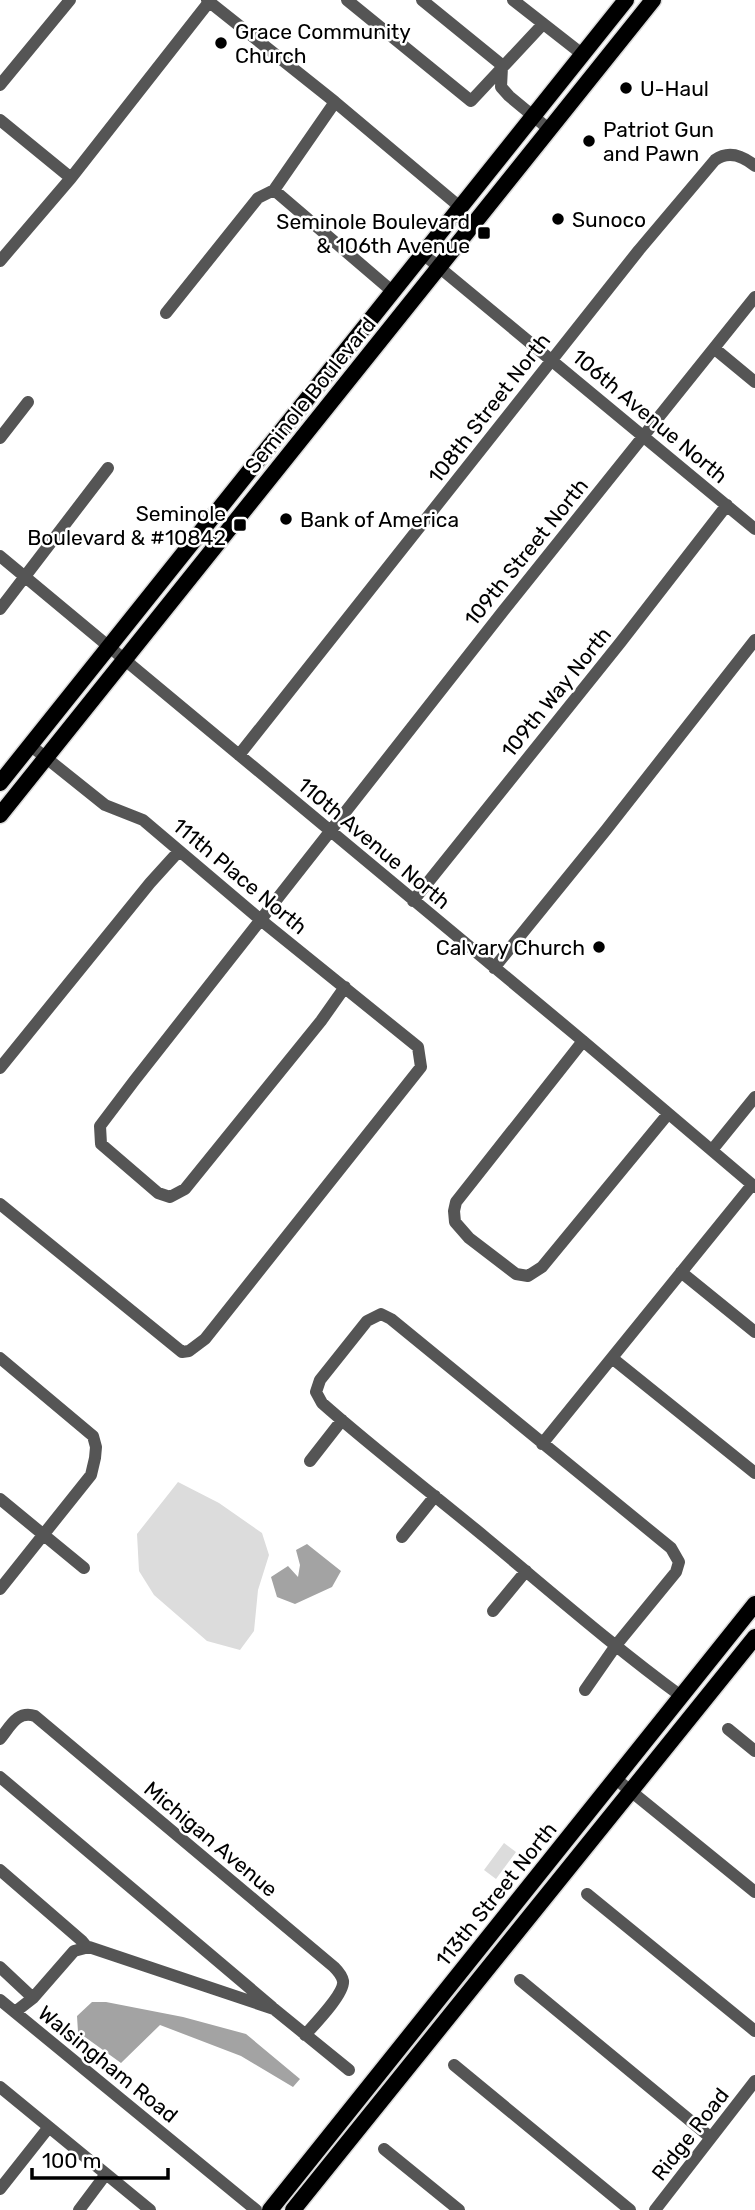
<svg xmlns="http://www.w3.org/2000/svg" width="755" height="2210" font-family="Rubik,sans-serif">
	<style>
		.green { fill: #dcdcdc }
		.water { fill: #a3a3a3 }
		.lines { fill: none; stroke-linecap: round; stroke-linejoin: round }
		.major-casing { stroke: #dbdbdb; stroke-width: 19 }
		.minor { stroke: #555; stroke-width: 12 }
		.major { stroke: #000; stroke-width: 16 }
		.poi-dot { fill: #000; stroke: #fff; stroke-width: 2.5 }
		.labels { text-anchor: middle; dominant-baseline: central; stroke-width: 5; stroke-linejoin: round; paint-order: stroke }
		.poi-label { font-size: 21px; fill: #000; stroke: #fff; text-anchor: start }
		.street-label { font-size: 21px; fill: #000; stroke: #fff }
	</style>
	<rect width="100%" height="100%" fill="#fff"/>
	<path class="green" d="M178,1482l41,21 43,30 7,22 -11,35 -4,41 -14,19 -33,-9 -53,-46 -15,-24 -2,-37z
		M504,1843l12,9 -20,27 -12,-9z"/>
	<path class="water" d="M307,1544l34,27 -9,16 -37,17 -18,-7 -6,-20 17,-11 10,11 2,-12 -4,-15z
		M92,2002h14l77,15 63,17 54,45 -7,8 -52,-31 -81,-31 -39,38 -43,-31 -1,-16z"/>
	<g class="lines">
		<g class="major-casing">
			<path id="major" d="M0,783l626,-783
				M0,815l653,-815
				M270,2210l485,-606
				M293,2210l462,-573"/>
		</g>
		<path class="minor" d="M207,0l128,102 125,105
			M347,0l124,101 72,-77
			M422,0l81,66
			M513,0l69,54
			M502,67l-1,20 8,9 41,34
			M0,85l70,-85
			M0,120l71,58
			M274,190l118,101
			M423,254l332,275
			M0,261l71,-83 138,-176
			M166,313l92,-115 16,-8 61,-88
			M715,349l40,33
			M0,438l28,-36
			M0,556l583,485 172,146
			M0,609l108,-141
			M239,755l400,-505 76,-90c14,-10 28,-4 40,6
			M413,901l207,-258 107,-138
			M494,968l112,-138 149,-190
			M345,987l-24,34 -136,168 -15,8 -12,-4 -57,-49 -1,-18 34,-45 370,-471 251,-313
			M583,1041l-127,161 -2,9 1,11 14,16 47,36 12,2 14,-9 126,-153
			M0,1068l150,-185 29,-32
			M712,1150l43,-53
			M0,1204l182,148 7,-1 16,-12 216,-272 -3,-20 -156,-126 -119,-101 -38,-15 -75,-60
			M681,1272l74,60
			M0,1358l93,78 3,11 -1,11 -4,17 -91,114
			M612,1358l143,115
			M542,1444l210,-259
			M310,1461l32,-41
			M0,1499l84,69
			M402,1537l33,-41
			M493,1611l33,-40
			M585,1690l32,-46 59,-72 3,-10 -8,-14 -280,-229 -10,-5 -14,7 -47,59 -4,12 6,11c53,47 110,90 164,135 64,53 128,109 195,158
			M728,1729l27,22
			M0,1739c10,-12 17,-29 35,-23l299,251c4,4 8,9 9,14 2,12 -29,44 -38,54
			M0,1777l272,230
			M616,1779l139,113
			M0,1870l82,71 5,6
			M587,1894l168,137
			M0,1967l33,31
			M520,1980l190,157
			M0,2000l256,210
			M15,2012l18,-14 41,-47 15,-4 185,62 75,61
			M454,2065l176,145
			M0,2087l150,123
			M384,2149l75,61
			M0,2189l49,-62
			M79,2210l27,-36
			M655,2210l100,-129"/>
		<use href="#major" class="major"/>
	</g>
	<g class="poi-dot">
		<circle cx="221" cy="43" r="7"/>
		<circle cx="626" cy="88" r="7"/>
		<circle cx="589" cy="141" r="7"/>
		<circle cx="558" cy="219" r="7"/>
		<rect x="477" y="226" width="14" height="14" rx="3.5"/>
		<circle cx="286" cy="519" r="7"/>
		<rect x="233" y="518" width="14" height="14" rx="3.5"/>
		<circle cx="599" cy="947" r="7"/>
	</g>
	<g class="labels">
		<g class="poi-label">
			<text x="235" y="31">Grace Community<tspan x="235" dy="24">Church</tspan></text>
			<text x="640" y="88">U-Haul</text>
			<text x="603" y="129">Patriot Gun<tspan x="603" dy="24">and Pawn</tspan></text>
			<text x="572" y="219">Sunoco</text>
			<text x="470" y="221" text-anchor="end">Seminole Boulevard<tspan x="470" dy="24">&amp; 106th Avenue</tspan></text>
			<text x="226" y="513" text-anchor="end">Seminole<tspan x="226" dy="24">Boulevard &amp; #10842</tspan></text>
			<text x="300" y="519">Bank of America</text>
			<text x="585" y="947" text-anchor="end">Calvary Church</text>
		</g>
		<g class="street-label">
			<text transform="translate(310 395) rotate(-51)">Seminole Boulevard</text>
			<text transform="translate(489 408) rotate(-52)">108th Street North</text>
			<text transform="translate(650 416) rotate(40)">106th Avenue North</text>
			<text transform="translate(526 552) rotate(-51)">109th Street North</text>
			<text transform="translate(556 692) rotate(-51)">109th Way North</text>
			<text transform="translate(374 843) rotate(40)">110th Avenue North</text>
			<text transform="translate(240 876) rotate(40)">111th Place North</text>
			<text transform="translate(211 1839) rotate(40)">Michigan Avenue</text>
			<text transform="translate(496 1894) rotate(-51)">113th Street North</text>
			<text transform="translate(108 2064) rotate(39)">Walsingham Road</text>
			<text transform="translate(690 2134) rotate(-52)">Ridge Road</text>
		</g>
	</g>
	<path d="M32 2168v10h136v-10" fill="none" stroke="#000000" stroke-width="3.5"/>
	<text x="42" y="2168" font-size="21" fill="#000000" stroke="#ffffff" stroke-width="5" paint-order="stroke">100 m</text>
</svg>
